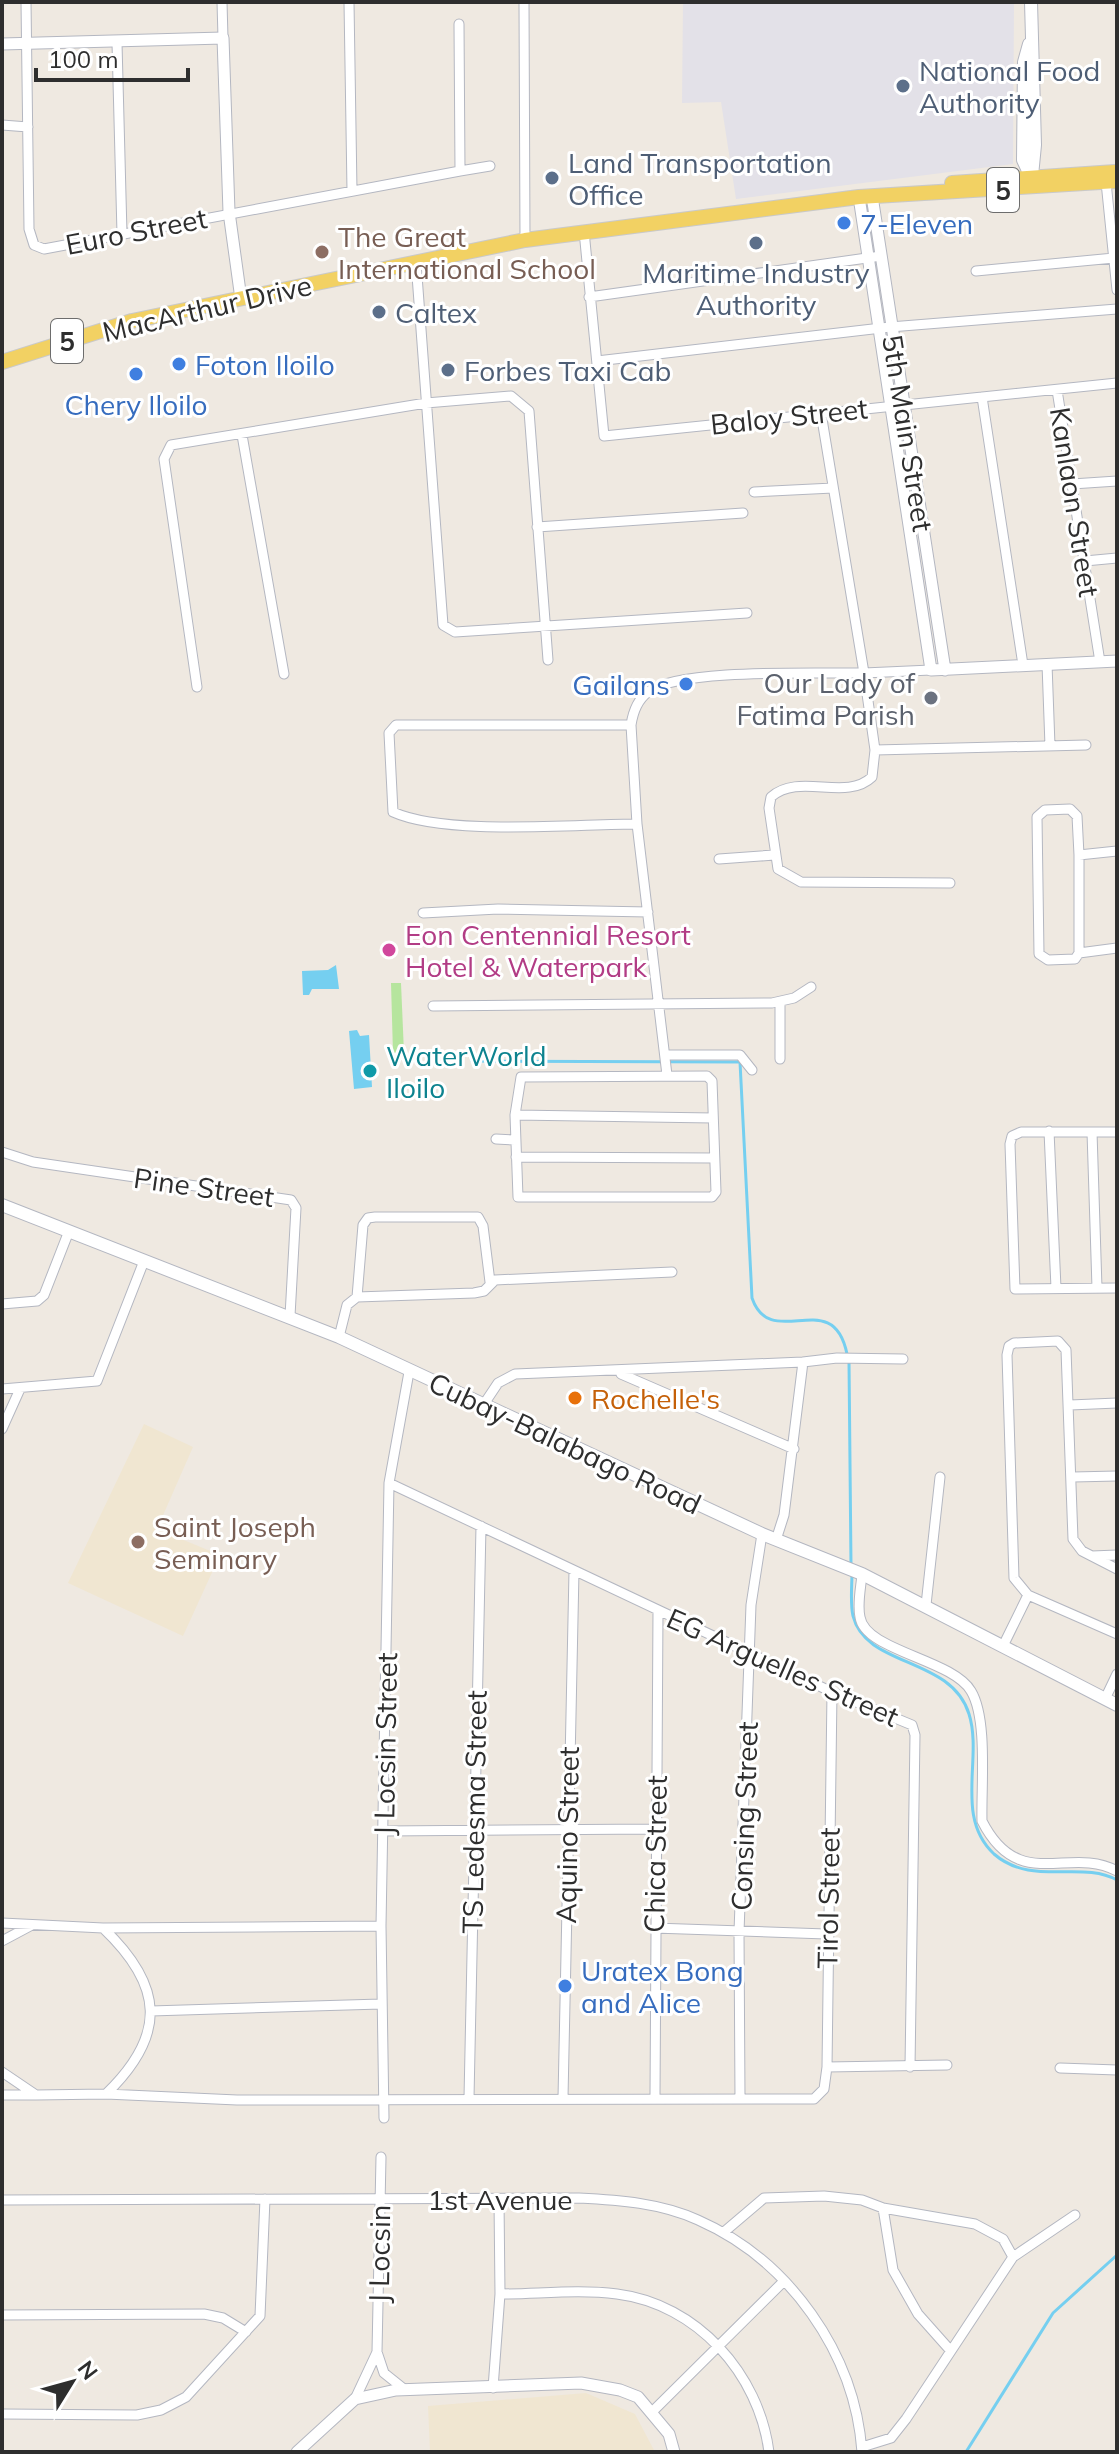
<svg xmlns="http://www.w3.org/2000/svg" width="1119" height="2454" font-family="Mulish,sans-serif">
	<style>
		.industrial { fill: #e3e1e8 }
		.education { fill: #f0e6d1 }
		.green { fill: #b6e59e }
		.water { fill: #75cff0 }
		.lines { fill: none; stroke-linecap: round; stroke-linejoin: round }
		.stream { stroke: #75cff0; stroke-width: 3 }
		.minor-casing { stroke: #b4b7c1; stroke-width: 11 }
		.tertiary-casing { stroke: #b4b7c1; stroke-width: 13 }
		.secondary-casing { stroke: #b4b7c1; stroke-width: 14 }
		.primary-casing { stroke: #c9c9c9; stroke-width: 16 }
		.minor { stroke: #fff; stroke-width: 9 }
		.tertiary { stroke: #fff; stroke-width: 11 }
		.secondary { stroke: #fff; stroke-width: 12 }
		.primary { stroke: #f2d163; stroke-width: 14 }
		.service-dot { fill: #5c6f8a; stroke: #fff; stroke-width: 3 }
		.shop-dot { fill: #3f7fe0; stroke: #fff; stroke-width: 3 }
		.education-dot { fill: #8d6e63; stroke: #fff; stroke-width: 3 }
		.worship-dot { fill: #6b7280; stroke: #fff; stroke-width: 3 }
		.hotel-dot { fill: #d1479c; stroke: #fff; stroke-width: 3 }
		.culture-dot { fill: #0f9aa8; stroke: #fff; stroke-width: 3 }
		.food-dot { fill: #e8710a; stroke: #fff; stroke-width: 3 }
		.labels { text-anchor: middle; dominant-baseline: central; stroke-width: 6; stroke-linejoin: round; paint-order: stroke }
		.shield { fill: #fff; stroke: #6d6d6d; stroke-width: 2 }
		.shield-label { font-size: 26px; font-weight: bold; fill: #2e2e2e }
		.service-label { font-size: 28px; fill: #4e5e75; stroke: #fff; text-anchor: start }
		.shop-label { font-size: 28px; fill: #366cbe; stroke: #fff; text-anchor: start }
		.street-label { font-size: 28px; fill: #2e2e2e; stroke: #fff }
		.education-label { font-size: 28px; fill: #785e54; stroke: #fff; text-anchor: start }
		.worship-label { font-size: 28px; fill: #5b616d; stroke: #fff; text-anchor: end }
		.hotel-label { font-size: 28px; fill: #b23c85; stroke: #fff; text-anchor: start }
		.culture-label { font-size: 28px; fill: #0d838f; stroke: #fff; text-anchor: start }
		.food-label { font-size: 28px; fill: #c56008; stroke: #fff; text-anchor: start }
	</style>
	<rect width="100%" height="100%" fill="#efe9e1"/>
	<path class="industrial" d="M683,2h331l-1,162 -277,35 -15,-97 -39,1z"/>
	<path class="education" d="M144,1424l49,23 -36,82 63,26 -37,81 -115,-53z
		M586,2393l49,21 20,38h-225l-2,-46z"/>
	<path class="green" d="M391,983h10l3,70h-11z"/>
	<path class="water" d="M336,965l3,24h-27l-3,6h-6l-1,-24 26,-1z
		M357,1030l3,6 9,-1 3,52 -18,2 -5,-58z"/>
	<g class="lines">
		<path class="stream" d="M472,1061l268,1 12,236c19,55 81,-14 95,56
			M849,1361l2,205
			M852,1573c0,13 -2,30 1,43 13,52 98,40 116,98 14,44 -15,103 25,140 38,33 87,6 123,26
			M966,2452l87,-139 64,-58"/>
		<g class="minor-casing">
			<path id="minor" d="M26,2l3,227 5,16 10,4 416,-78 -1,-147
				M222,2l1,36
				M349,2l3,189
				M524,2l1,238
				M117,43l5,191
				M2,125l26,2
				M460,171l30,-5
				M1106,182l11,108
				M584,231l20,205 513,-53
				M416,262l27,363 12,7 292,-19
				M976,271l138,-13
				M589,297l292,-41
				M597,361l293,-34 227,-18
				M1057,390l43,272
				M982,397l41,268
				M821,413l43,260 67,-3
				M242,435l42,239
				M1072,484l45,-3
				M754,492l79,-4
				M537,527l206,-14
				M1085,561l32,-3
				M1047,664l3,82
				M197,687l-33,-228 7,-14 255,-42 85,-7 18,15 19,249
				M396,725h235l6,99c-62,0 -191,12 -244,-12l-4,-79z
				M631,725c2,-13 6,-25 17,-33 30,-24 171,-18 216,-19l11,77 -3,27c-26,25 -73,-5 -101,20l-2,11 9,61 23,13 149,1
				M875,750l211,-5
				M637,824l30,251
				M1079,855v98l-4,6 -27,1 -9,-6 -2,-137 8,-7 25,-1 7,7 2,39 38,-4
				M719,859l55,-4
				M423,913l75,-4 150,3
				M1079,953l38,-5
				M780,1002v57
				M433,1006l339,-3 22,-5 17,-11
				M667,1055h73l12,15
				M707,1076l5,5 4,111 -4,5h-194l-3,-82 6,-38z
				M515,1115l198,3
				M1049,1131l7,157
				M1092,1132l5,156
				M1117,1132h-96l-9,4 -2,8 5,145 102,-1
				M496,1139l19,1
				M2,1152l31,10 258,38 5,8 -6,108
				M516,1157l198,1
				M357,1297l6,-72 5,-7 7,-1h103l5,9 7,56
				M2,1304l35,-3 7,-6 25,-64
				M339,1337l8,-32 10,-8 117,-4 10,-2 11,-11 177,-8
				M803,1362l34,-4 66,1
				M621,1374l173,75
				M2,1389l95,-8 47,-120
				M484,1404l14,-21 17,-9 288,-12 -19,153 -8,25
				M1070,1405l47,-2
				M2,1429l18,-40
				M1073,1477l44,-1
				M389,1483l443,209 80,33 3,10 -5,332
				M1092,1556l25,-1
				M1117,1569l-35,-18 -9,-12 -7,-189 -8,-9 -44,2 -5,3 -2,9 7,223 14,17 89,39
				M862,1574c-1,13 -5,30 -2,43 5,34 92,42 111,74 17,28 10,96 11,130 37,73 87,24 135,50
				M926,1605l14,-128
				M1003,1646l25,-51
				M1105,1699l12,-25
				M385,1831l270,-2
				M2,1923l101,5 278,-2
				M103,1928c61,58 64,107 3,166
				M654,1928l172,6
				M2,1941l30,-16
				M151,2011l230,-7
				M827,2067l120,-2
				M1060,2068l57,2
				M2,2072l34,23 70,-1 131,6 577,-1 10,-10 3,-22 5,-375
				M2,2095h34
				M655,2096l3,-485
				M469,2098l12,-572
				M563,2098l11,-527
				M740,2098l-1,-166 12,-327 11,-71
				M384,2118l-3,-192 8,-443 20,-111
				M2,2200l577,-2c40,2 82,5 119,22 91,40 157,133 164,232
				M883,2208l10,62 25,44 32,36
				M724,2232l40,-34 60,-2 38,4 21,8 92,16 28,15 10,18
				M500,2294c38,0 79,-5 117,0 80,10 142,80 152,158
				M2,2315l202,-1 19,4 23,14
				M377,2352l7,21 20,16
				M493,2388l7,-94 -1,-94
				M355,2399l22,-47 4,-195
				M653,2411l131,-130
				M2,2414l135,1 24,-5 25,-13 74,-81 5,-117
				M862,2447l29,-9 15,-19 107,-162 62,-42"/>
		</g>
		<g class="tertiary-casing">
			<path id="tertiary" d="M2,44l221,-6 6,174 12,87
				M872,196l73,474
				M859,197l72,473 186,-9
				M297,2452l58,-53 41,-9 185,-7 39,7 18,7 31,37 5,18"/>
		</g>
		<g class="secondary-casing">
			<path id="secondary" d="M1031,2l4,143 -4,41
				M1029,44l-5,18 -1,98 7,15
				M2,1205l337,132 423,197 100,40 255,131"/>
		</g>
		<g class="primary-casing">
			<path id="primary" d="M952,183l163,-11
				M2,362l130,-41 393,-81 334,-43 258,-16"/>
		</g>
		<use href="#minor" class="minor"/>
		<use href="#tertiary" class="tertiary"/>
		<use href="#secondary" class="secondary"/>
		<use href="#primary" class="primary"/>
	</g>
	<g class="service-dot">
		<circle cx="903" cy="86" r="8"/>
		<circle cx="552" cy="178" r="8"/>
		<circle cx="756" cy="243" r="8"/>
		<circle cx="379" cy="312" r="8"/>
		<circle cx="448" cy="370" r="8"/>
	</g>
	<g class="shop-dot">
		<circle cx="844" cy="223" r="8"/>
		<circle cx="179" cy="364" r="8"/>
		<circle cx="136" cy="374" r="8"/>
		<circle cx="686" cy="684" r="8"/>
		<circle cx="565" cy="1986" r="8"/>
	</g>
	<g class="education-dot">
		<circle cx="322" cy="252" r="8"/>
		<circle cx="138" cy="1542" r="8"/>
	</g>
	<circle class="worship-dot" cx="931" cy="698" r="8"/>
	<circle class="hotel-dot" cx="389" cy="950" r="8"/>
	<circle class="culture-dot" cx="370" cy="1071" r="8"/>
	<circle class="food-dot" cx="575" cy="1398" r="8"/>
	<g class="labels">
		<g class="shield">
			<rect x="987" y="168" width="32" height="44" rx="6"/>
			<rect x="51" y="319" width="32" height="44" rx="6"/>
		</g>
		<g class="shield-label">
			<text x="1003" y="190">5</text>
			<text x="67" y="341">5</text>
		</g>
		<g class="service-label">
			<text x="919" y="70">National Food<tspan x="919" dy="32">Authority</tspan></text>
			<text x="568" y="162">Land Transportation<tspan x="568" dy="32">Office</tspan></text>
			<text x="756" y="272" text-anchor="middle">Maritime Industry<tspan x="756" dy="32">Authority</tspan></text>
			<text x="395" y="312">Caltex</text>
			<text x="464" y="370">Forbes Taxi Cab</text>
		</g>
		<g class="shop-label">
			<text x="860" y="223">7-Eleven</text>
			<text x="195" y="364">Foton Iloilo</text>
			<text x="136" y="404" text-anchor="middle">Chery Iloilo</text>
			<text x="670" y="684" text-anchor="end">Gailans</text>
			<text x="581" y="1970">Uratex Bong<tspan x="581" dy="32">and Alice</tspan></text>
		</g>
		<g class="street-label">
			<text transform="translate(136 231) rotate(-11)">Euro Street</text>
			<text transform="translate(207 308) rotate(-13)">MacArthur Drive</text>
			<text transform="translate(789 416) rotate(-6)">Baloy Street</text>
			<text transform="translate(908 433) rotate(81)">5th Main Street</text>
			<text transform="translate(1075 502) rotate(81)">Kanlaon Street</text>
			<text transform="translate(204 1187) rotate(8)">Pine Street</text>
			<text transform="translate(565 1443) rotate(25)">Cubay-Balabago Road</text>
			<text transform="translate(783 1667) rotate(24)">EG Arguelles Street</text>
			<text transform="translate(385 1744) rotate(-89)">J Locsin Street</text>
			<text transform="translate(474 1812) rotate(-89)">TS Ledesma Street</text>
			<text transform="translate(744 1816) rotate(-88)">Consing Street</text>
			<text transform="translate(567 1835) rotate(-89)">Aquino Street</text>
			<text transform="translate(655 1854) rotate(-89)">Chica Street</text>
			<text transform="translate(828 1898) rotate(-89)">Tirol Street</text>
			<text x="500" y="2199">1st Avenue</text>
			<text transform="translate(379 2254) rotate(-89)">J Locsin</text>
		</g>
		<g class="education-label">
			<text x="338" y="236">The Great<tspan x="338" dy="32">International School</tspan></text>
			<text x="154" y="1526">Saint Joseph<tspan x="154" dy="32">Seminary</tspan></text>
		</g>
		<g class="worship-label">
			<text x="915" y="682">Our Lady of<tspan x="915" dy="32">Fatima Parish</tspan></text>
		</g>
		<g class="hotel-label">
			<text x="405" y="934">Eon Centennial Resort<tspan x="405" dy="32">Hotel &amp; Waterpark</tspan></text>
		</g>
		<g class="culture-label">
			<text x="386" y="1055">WaterWorld<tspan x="386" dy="32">Iloilo</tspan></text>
		</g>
		<g class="food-label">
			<text x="591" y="1398">Rochelle's</text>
		</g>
	</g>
	<rect width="1119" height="2454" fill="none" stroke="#2e2e2e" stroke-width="8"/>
	<g transform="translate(72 2382) rotate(53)" stroke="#ffffff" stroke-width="6" paint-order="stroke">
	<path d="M0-6L14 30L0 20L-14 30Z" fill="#2e2e2e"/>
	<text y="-12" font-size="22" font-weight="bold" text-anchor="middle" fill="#2e2e2e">N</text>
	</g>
	<path d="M36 68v12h152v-12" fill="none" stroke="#2e2e2e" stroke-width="4"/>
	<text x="48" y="68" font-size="24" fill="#2e2e2e" stroke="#ffffff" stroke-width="6" paint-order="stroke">100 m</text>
</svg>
